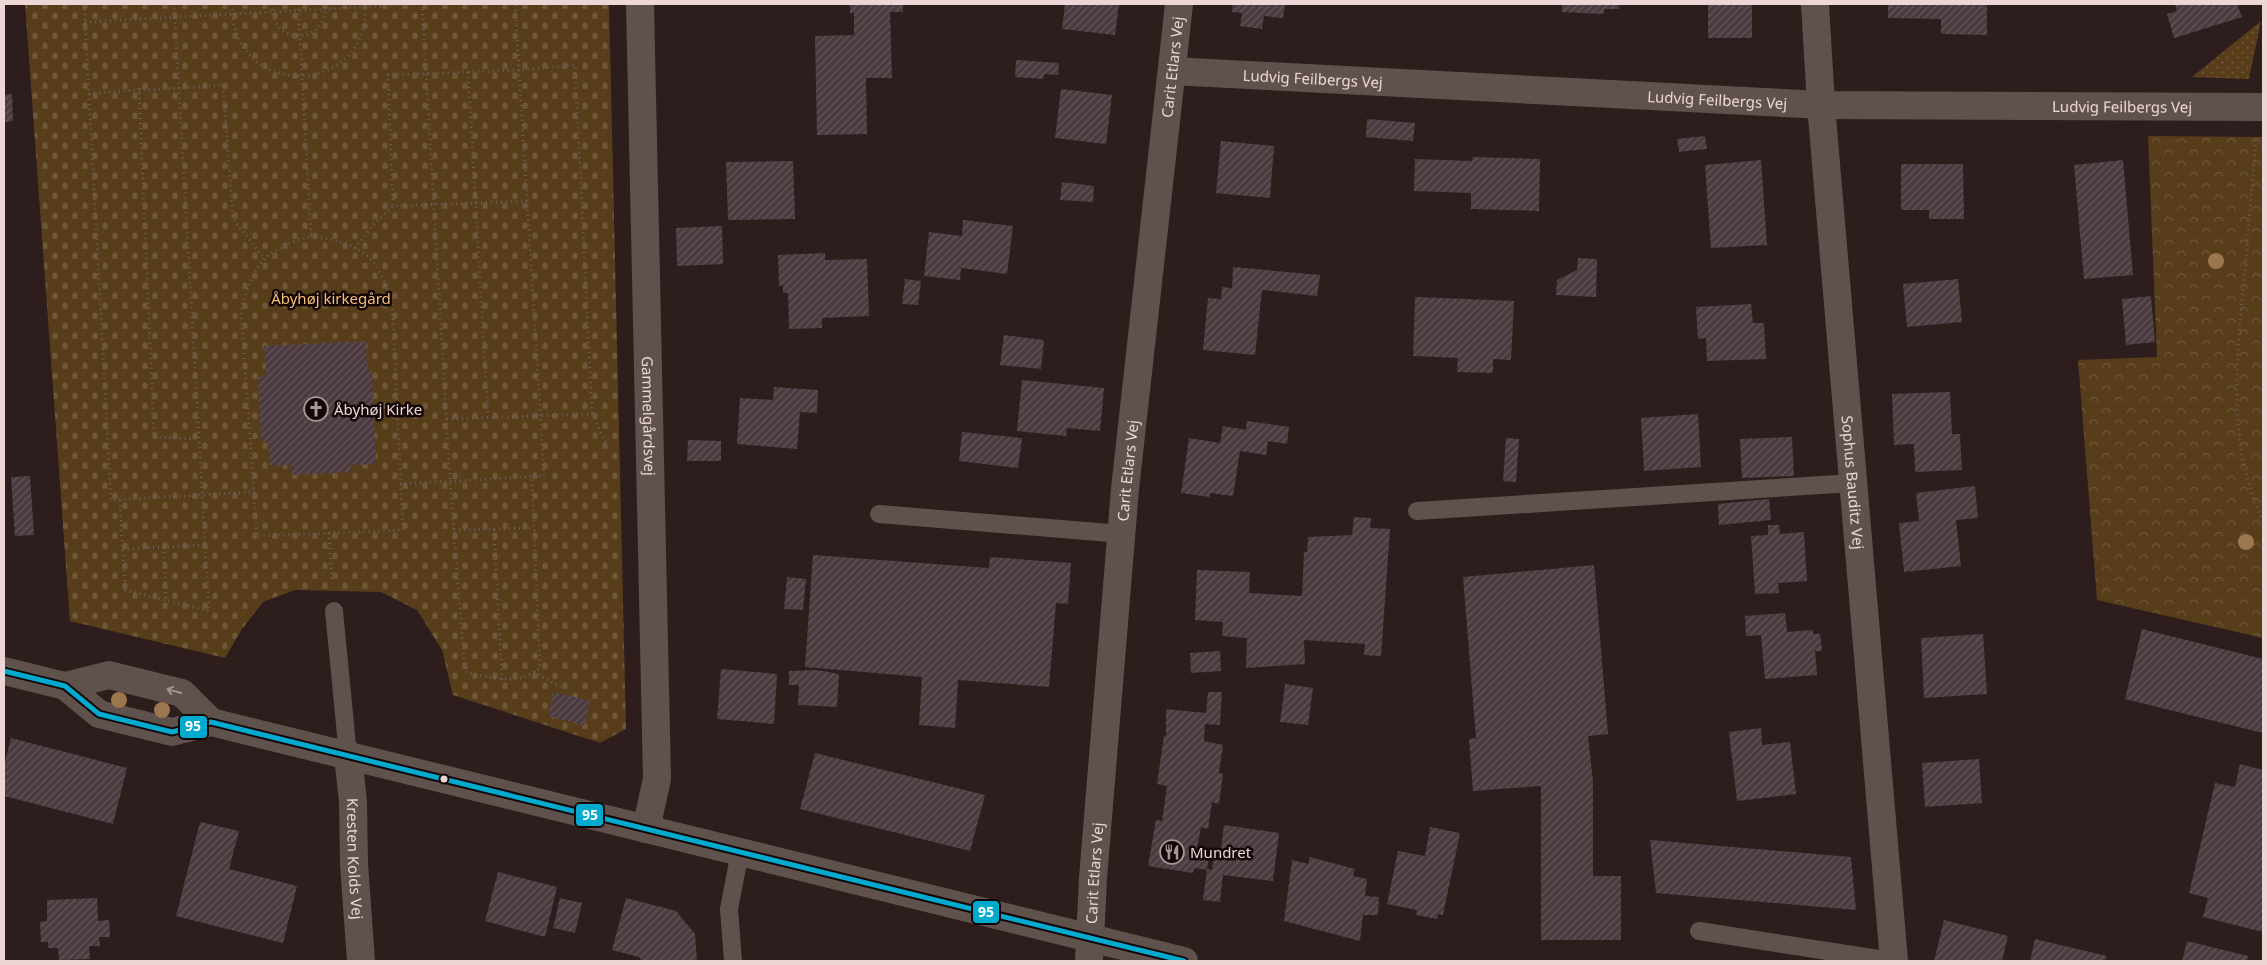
<svg xmlns="http://www.w3.org/2000/svg" width="2267" height="965" font-family="'Noto Sans',sans-serif">
	<style>
		.grass { fill: url(#grass-dots) }
		.cemetery { fill: url(#cemetery-stones) }
		.park { fill: url(#park-crowns) }
		.building { fill: url(#building-hatch) }
		.lines { fill: none; stroke-linecap: round; stroke-linejoin: round }
		.path { stroke: #6b5e5b; stroke-width: 3; stroke-dasharray: 1 4; stroke-linecap: butt }
		.service { stroke: #5f514b; stroke-width: 18 }
		.minor { stroke: #5f514b; stroke-width: 28 }
		.tertiary { stroke: #5f514b; stroke-width: 28 }
		.bus-1-casing { stroke: #130606; stroke-width: 9 }
		.bus-1 { stroke: #00a9ce; stroke-width: 5 }
		.tree { fill: #9c764e }
		.oneway { stroke: #a69490 }
		.bus-dot { fill: #edd7d6; stroke: #130606; stroke-width: 2 }
		.labels { text-anchor: middle; dominant-baseline: central; stroke-width: 5; stroke-linejoin: round; paint-order: stroke }
		.street-label { font-size: 15px; fill: #edd7d6; stroke: #130606 }
		.park-label { font-size: 15px; fill: #f6bf76; stroke: #130606 }
		.poi-label { font-size: 15px; fill: #edd7d6; stroke: #130606; text-anchor: start }
		.line-badge { stroke: #130606; stroke-width: 2 }
		.badge-label { font-size: 14px; text-anchor: middle; font-weight: bold; fill: #fff }
	</style>
	<defs>
		<pattern id="grass-dots" width="8" height="8" patternUnits="userSpaceOnUse" patternTransform="scale(1.25)"><rect width="8" height="8" fill="#573d19"/><path d="M2 2h.1M6 6h.1" fill="none" stroke="#6f583a" stroke-width="1.8" stroke-linecap="round"/></pattern>
		<pattern id="cemetery-stones" width="16" height="16" patternUnits="userSpaceOnUse" patternTransform="scale(1.25)"><rect width="16" height="16" fill="#573d19"/><path d="M2 7V4a2 2 0 0 1 4 0v3zM10 15v-3a2 2 0 0 1 4 0v3z" fill="#6f583a"/></pattern>
		<pattern id="park-crowns" width="20" height="18" patternUnits="userSpaceOnUse" patternTransform="scale(1.25)"><rect width="20" height="18" fill="#573d19"/><path d="M2 6a3 3 0 1 1 6 0M12 15a3 3 0 1 1 6 0" fill="none" stroke="#6f583a"/></pattern>
		<pattern id="building-hatch" width="6" height="6" patternUnits="userSpaceOnUse" patternTransform="scale(1.25)"><rect width="6" height="6" fill="#4b3a3f"/><path d="M-1 1l2-2M0 6l6-6M5 7l2-2" fill="none" stroke="#65565a"/></pattern>
	</defs>
	<rect width="100%" height="100%" fill="#2d1d1d"/>
	<path class="grass" d="M2261,21l-12,58 -57,-2z"/>
	<path class="cemetery" d="M25,4h584l17,725 -26,14 -147,-48 -11,-45 -25,-40 -36,-18 -86,-2 -32,12 -21,27 -17,29 -155,-37z"/>
	<path class="park" d="M2148,136l115,1v501l-166,-38 -19,-240 79,-3z"/>
	<path class="building" d="M850,4h53v8h-13l2,66h-26l1,56 -50,1 -2,-99 39,-1v-22h-4z
		M1065,4h54l-4,31 -53,-6z
		M1233,4h52l-2,14 -19,-2 -2,13 -22,-3 2,-13 -10,-1z
		M1562,4h57v5h-15v5l-42,-2z
		M1708,4h44v34h-44z
		M1888,4h99v31l-46,-1v-15l-53,-1z
		M2175,4h62l5,13 -68,21 -7,-24 10,-3z
		M1016,60l43,3 -1,12 -14,-1 -1,5 -28,-2z
		M1061,89l51,6 -6,49 -51,-6z
		M12,94l1,27 -9,1v-27z
		M1367,119l48,4 -2,18 -47,-4z
		M1705,136l2,13 -28,3 -2,-13z
		M1221,141l53,5 -4,52 -54,-5z
		M1473,157l67,2 -1,52 -68,-2v-16l-57,-2 1,-32 57,2z
		M1761,160l6,85 -56,3 -6,-83z
		M2123,160l10,115 -49,4 -10,-114z
		M793,161l2,58 -67,1 -2,-58z
		M1901,164h62l1,55h-35v-9h-28z
		M1062,182l32,4 -1,16 -33,-2z
		M963,220l50,6 -6,48 -46,-6 -1,12 -36,-4 5,-44 33,4z
		M722,226l1,38 -46,2 -1,-38z
		M825,253v7l42,-1 2,57 -47,2v10l-33,1 -1,-36h-5v-8l-4,1 -1,-31z
		M1578,258l19,1 -1,38 -40,-2 1,-15 20,-10z
		M1233,267l87,8 -3,21 -55,-6 -7,65 -52,-5 5,-52 13,1 1,-12 10,1z
		M905,279l16,2 -3,24 -16,-1z
		M1958,279l4,43 -55,5 -4,-43z
		M2151,296l4,46 -29,3 -4,-46z
		M1415,297l99,4 -3,59 -18,-1v14l-36,-1 1,-14 -45,-2z
		M1751,304l2,19h11l2,36 -59,2 -1,-23 -8,1 -2,-32z
		M1004,335l40,5 -3,29 -41,-4z
		M366,341l1,30h5l4,93 -26,1 1,7 -59,3v-10l-22,1 -2,-25h-7l-3,-64 8,-1 -2,-30z
		M1022,380l82,8 -4,43 -33,-3 -1,8 -49,-5z
		M774,387l44,3 -1,23 -17,-1 -3,37 -60,-5 3,-46 33,2z
		M1950,392l2,42h8l2,36 -47,2 -1,-28 -20,1 -2,-51z
		M1698,414l3,53 -57,4 -3,-53z
		M1247,421l42,6 -2,17 -19,-3 -2,14 -26,-4 -7,45 -23,-3v4l-29,-4 8,-55 31,5 3,-17 23,4z
		M962,432l60,6 -4,30 -59,-7z
		M1792,437l2,39 -52,2 -2,-39z
		M1506,438l13,1 -3,43 -13,-1z
		M688,440l33,1v20h-34z
		M30,476l4,59 -19,1 -4,-59z
		M1975,486l3,32 -22,2 5,46 -57,6 -5,-49 20,-2 -3,-28z
		M1769,499l2,21 -52,5 -1,-21z
		M1354,517l17,1 -1,10 20,1 -9,127 -17,-1 1,-11 -61,-4 1,24 -59,4 1,-30 -25,-2 1,-14 -28,-2 2,-50 53,2 -1,21 53,3 2,-44h3l1,-15 44,-2z
		M1768,525h11l1,9 24,-2 3,49 -29,2 1,10 -24,1 -4,-58 17,-1z
		M813,555l176,13 1,-11 81,6 -3,41 -12,-1 -7,84 -91,-7 -3,48 -36,-3 3,-48 -117,-10z
		M1594,565l14,169 -20,2 5,45v95h28v64h-80v-154l-68,5 -4,-52 7,-1 -13,-161z
		M787,577l19,2 -3,31 -19,-1z
		M1785,613l2,19 26,-2v4h7l2,17h-7l2,24 -52,4 -4,-44 -15,1 -1,-20z
		M2142,629l121,30v74l-138,-34z
		M1983,634l4,60 -63,4 -3,-60z
		M1220,651l1,20 -30,2 -1,-20z
		M721,669l56,5 -3,50 -57,-5z
		M817,670l22,4 -2,33 -39,-2 1,-20h-10v-14z
		M1285,684l28,4 -5,37 -28,-3z
		M554,692l36,9 -6,24 -36,-9z
		M1208,692h14l-2,33 -15,-1 -1,17 19,4 -4,28 4,1 -4,30 -7,-2 -4,27 -7,-2 -5,26 13,2 -2,15 -13,-2 -1,5 -45,-7 8,-46 6,1 5,-35 -10,-2 7,-48h2v-27l40,4z
		M1761,728l1,17 28,-3 6,52 -59,7 -8,-69z
		M11,738l116,30 -14,56 -109,-28v-30z
		M815,753l170,42 -15,56 -170,-42z
		M1979,759l3,44 -57,4 -3,-44z
		M2240,764l23,6v162l-60,-15 5,-19 -19,-5 26,-110 20,4z
		M200,822l39,9 -10,38 68,17 -14,57 -107,-27z
		M1224,825l55,8 -6,48 -50,-6 -3,27 -17,-2 4,-31 5,1 2,-13 11,2 2,-10h-6z
		M1430,827l30,6 -17,82 -5,-1 -1,5 -21,-4 1,-5 -30,-6 11,-53 27,5z
		M1650,840l201,17 5,53 -200,-17z
		M1310,857l45,12 -2,7 14,3 -2,17 14,1 -1,18h-15l-3,26 -76,-20 8,-61 16,4z
		M498,872l59,15 -12,50 -60,-16z
		M97,898l1,23 11,-1 1,17h-11l1,9h-11l1,13 -31,1 -1,-12h-10v-6h-7l-1,-20 7,-1v-21z
		M560,898l22,5 -7,30 -22,-5z
		M626,898l50,13 19,23 2,27h-55l-3,-4 -27,-7z
		M1944,920l64,16 -6,25h-68z
		M2035,939l72,17 -2,5h-75z
		M2187,941l61,15 -1,5h-65z"/>
	<g class="lines">
		<path class="path" d="M84,4l27,496 144,-8
			M232,4c-2,98 139,94 133,0
			M273,4c-5,42 56,43 52,0
			M298,4l13,232
			M422,4l28,478 15,190c26,5 52,15 75,-4l-8,-191
			M85,22l331,-18
			M468,72l20,344
			M139,88l15,349 45,2
			M89,94c44,-5 89,-5 134,-9l10,134 31,39
			M2256,140c-4,46 -8,93 -12,140 -7,79 -18,166 19,240
			M527,201l-134,5 -5,-131 131,-5 56,-5 17,349
			M311,236c50,8 64,17 81,65l11,229 -146,6 -16,-226c13,-47 22,-60 70,-74z
			M355,248l19,-24 19,-18
			M447,419l145,-5 15,31
			M400,484l144,-8 -29,-472
			M120,500l5,90 84,21 -35,-607
			M494,529l8,151
			M454,530l80,-2
			M329,533l3,50
			M164,547l2,54
			M123,549l82,-4
			M534,672l27,15"/>
		<path class="service" d="M1417,511l436,-28
			M879,514l243,20
			M334,611l14,144
			M1699,931l192,30
			M733,961l-4,-52 11,-57"/>
		<g class="minor">
			<path id="s1" d="M640,4l17,775 -11,50"/>
			<path id="s2" d="M1815,4l6,101 73,856"/>
			<path id="s3" d="M1172,71l649,34 442,2"/>
			<path id="s4" d="M348,755l5,47 1,62 7,97"/>
			<path id="s5" d="M1089,961l4,-83 32,-389 54,-485"/>
		</g>
		<path class="tertiary" d="M4,671l61,15 34,28 73,18 39,-10 973,239
			M65,686l44,-11 73,18 29,29"/>
		<g class="bus-1-casing">
			<path id="bus-1" d="M4,671l61,15 34,28 73,18 39,-10 973,239"/>
		</g>
		<use href="#bus-1" class="bus-1"/>
	</g>
	<g class="tree">
		<circle cx="2216" cy="261" r="8"/>
		<circle cx="2246" cy="542" r="8"/>
		<circle cx="119" cy="700" r="8"/>
		<circle cx="162" cy="710" r="8"/>
	</g>
	<defs><path id="oneway-shaft" d="M-6 0H5M1.5-3L5.5 0L1.5 3" fill="none" stroke-width="1.6" stroke-linecap="round" stroke-linejoin="round" transform="scale(1.25)"/></defs>
	<use class="oneway" href="#oneway-shaft" transform="translate(174 691) rotate(-165)"/>
	<defs>
		<g id="church-ring" transform="scale(1.25)"><circle r="9.5" fill="#130606" stroke="#aa9695" stroke-width="1.5"/><path d="M-1.2-6h2.4v3.5h3.3v2.4h-3.3V6h-2.4V-.1h-3.3v-2.4h3.3Z" fill="#aa9695"/></g>
		<g id="restaurant-ring" transform="scale(1.25)"><circle r="9.5" fill="#130606" stroke="#aa9695" stroke-width="1.5"/><path d="M-5-6h1v4h1v-4h1v4h1v-4h1v5L-1.5 .5V6h-2V.5L-5-1ZM5-6V6H3V1.5H1.5Q1.5-4 5-6Z" fill="#aa9695"/></g>
	</defs>
	<g fill-rule="evenodd">
		<use href="#church-ring" x="316" y="409"/>
		<use href="#restaurant-ring" x="1172" y="852"/>
	</g>
	<circle class="bus-dot" cx="444" cy="779" r="4.5"/>
	<g class="labels">
		<g class="street-label">
			<text stroke="none"><textPath href="#s5" startOffset="898">Carit Etlars Vej</textPath></text>
			<text stroke="none"><textPath href="#s3" startOffset="141">Ludvig Feilbergs Vej</textPath></text>
			<text stroke="none"><textPath href="#s3" startOffset="546">Ludvig Feilbergs Vej</textPath></text>
			<text stroke="none"><textPath href="#s3" startOffset="951">Ludvig Feilbergs Vej</textPath></text>
			<text stroke="none"><textPath href="#s1" startOffset="412">Gammelgårdsvej</textPath></text>
			<text stroke="none"><textPath href="#s5" startOffset="492">Carit Etlars Vej</textPath></text>
			<text stroke="none"><textPath href="#s2" startOffset="480">Sophus Bauditz Vej</textPath></text>
			<text stroke="none"><textPath href="#s4" startOffset="104">Kresten Kolds Vej</textPath></text>
			<text stroke="none"><textPath href="#s5" startOffset="88">Carit Etlars Vej</textPath></text>
		</g>
		<g class="park-label">
			<text x="331" y="298">Åbyhøj kirkegård</text>
		</g>
		<g class="poi-label">
			<text x="334" y="409">Åbyhøj Kirke</text>
			<text x="1190" y="852">Mundret</text>
		</g>
	</g>
	<g class="line-badge">
		<rect x="179" y="715" width="29" height="24" rx="5" fill="#00a9ce"/>
		<rect x="575" y="803" width="29" height="24" rx="5" fill="#00a9ce"/>
		<rect x="972" y="900" width="28" height="24" rx="5" fill="#00a9ce"/>
	</g>
	<g class="badge-label">
		<text x="193" y="731">95</text>
		<text x="590" y="820">95</text>
		<text x="986" y="917">95</text>
	</g>
	<rect width="2267" height="965" fill="none" stroke="#edd7d6" stroke-width="10"/>
</svg>
